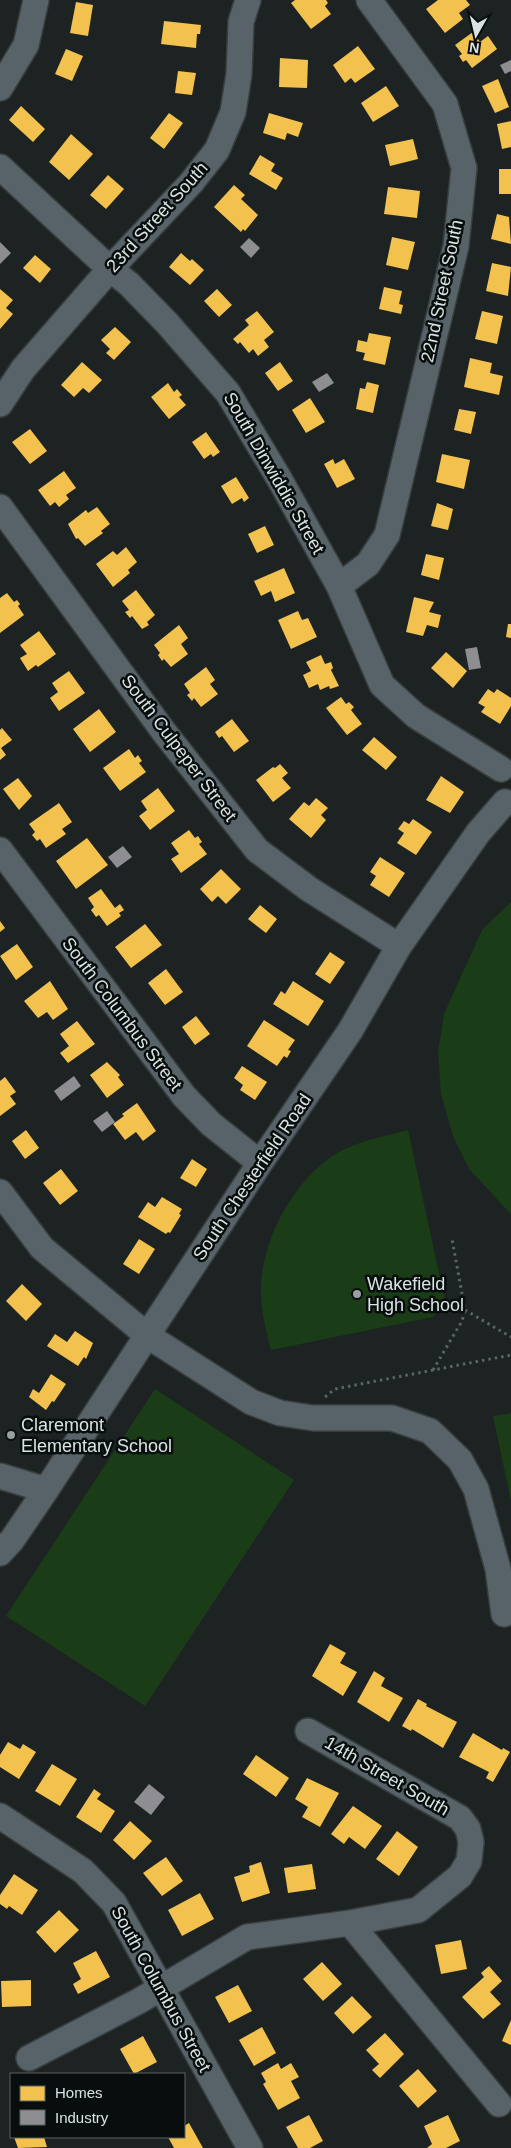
<svg xmlns="http://www.w3.org/2000/svg" width="511" height="2148" font-family="Helvetica,sans-serif">
	<style>
		.green { fill: #1a3d17 }
		.homes { fill: #f2c14e }
		.industry { fill: #8d8d92 }
		.lines { fill: none; stroke-linecap: round; stroke-linejoin: round }
		.minor-casing { stroke: #383d3d; stroke-width: 28 }
		.path { stroke: #5a6366; stroke-width: 3; stroke-dasharray: 2.5 4; stroke-linecap: butt }
		.minor { stroke: #576269; stroke-width: 25 }
		.poi-dot { fill: #989f9f; stroke: #080d0d; stroke-width: 2 }
		.labels { text-anchor: middle; dominant-baseline: central; stroke-width: 5; stroke-linejoin: round; paint-order: stroke }
		.street-label { font-size: 18px; fill: #dae2e2; stroke: #080d0d }
		.poi-label { font-size: 18px; fill: #dae2e2; stroke: #080d0d; text-anchor: start }
	</style>
	<rect width="100%" height="100%" fill="#1d2323"/>
	<path class="green" d="M511,902v312l-41,-44 -17,-34 -12,-42 -3,-42 6,-38 38,-84z
		M408,1130l37,171 -12,16 -162,33c-6,-24 -13,-50 -9,-75 5,-47 40,-106 83,-126 19,-9 42,-13 63,-19z
		M155,1389l139,91 -149,226 -139,-90z
		M511,1413v88l-18,-85z"/>
	<path class="homes" d="M295,0h31l2,3 -3,3 6,8 -20,15 -20,-26z
		M438,0h28l4,5 -11,8 4,6 -18,14 -19,-24z
		M76,2l17,3 -5,31 -18,-3z
		M164,21l37,4 -1,9h-3l-1,14 -35,-4z
		M473,32l7,10 8,-6 9,13 -25,19 -6,-8 -3,2 -4,-6 3,-2 -7,-9z
		M358,46l17,23 -20,14 -4,-5 -6,5 -12,-18z
		M66,49l17,7 -11,25 -17,-7z
		M280,58l28,2 -1,28 -28,-1z
		M178,71l18,2 -4,22 -17,-2z
		M498,79l11,28 -14,6 -13,-27z
		M386,86l13,20 -26,16 -12,-19z
		M21,106l24,23 -12,13 -24,-22z
		M169,113l14,10 -19,26 -14,-11z
		M269,113l34,10 -5,14 -11,-4 -2,7 -22,-7z
		M511,121v26l-9,2 -5,-25z
		M71,134l22,20 -24,26 -20,-18z
		M413,139l5,20 -28,7 -5,-21z
		M260,155l15,9 -4,7 12,7 -7,12 -27,-16z
		M499,169h12v25h-12z
		M108,175l16,14 -18,20 -16,-14z
		M234,185l11,10 -4,4 17,16 -13,16 -2,-2 -2,3 -27,-25z
		M388,187l32,4 -3,27 -33,-4z
		M497,214l12,3 2,27 -20,-5z
		M392,237l23,5 -7,28 -22,-5z
		M181,253l9,8 2,-2 12,11 -14,15 -21,-18z
		M35,255l16,14 -11,14 -17,-15z
		M492,263l19,4 -3,29 -22,-5z
		M384,287l18,4 -3,13 4,1 -2,9 -22,-5z
		M0,289l13,11 -7,8 7,6 -13,15z
		M217,289l15,16 -13,12 -15,-16z
		M257,311l17,21 -10,8 5,7 -11,9 -5,-7 -4,4 -9,-11 -2,2 -5,-5 16,-14 -4,-5z
		M482,311l21,5 -6,28 -22,-5z
		M115,327l16,15 -17,18 -8,-7 4,-4 -9,-9z
		M369,333l22,4 -6,28 -22,-5 2,-7 -9,-2 2,-11 9,2z
		M470,358l22,5 -2,10 13,3 -4,19 -35,-8z
		M82,362l20,18 -13,13 -6,-5 -9,9 -13,-12z
		M280,362l13,19 -15,10 -13,-18z
		M367,382l12,3 -6,28 -17,-4 4,-21 5,1z
		M168,383l6,9 3,-3 5,6 -3,2 7,8 -17,14 -18,-22z
		M310,398l15,24 -19,11 -14,-23z
		M459,409l17,3 -5,22 -17,-4z
		M30,429l17,22 -17,13 -18,-22z
		M206,432l14,20 -7,5 -2,-3 -7,5 -12,-17z
		M442,454l28,6 -6,29 -28,-7z
		M333,459l2,5 9,-5 11,20 -18,9 -13,-24z
		M64,471l12,17 -10,7 3,4 -10,8 -4,-5 -5,4 -12,-16z
		M236,477l13,21 -5,4 -2,-4 -10,6 -11,-18z
		M437,503l16,6 -5,21 -17,-4z
		M97,507l13,17 -9,7 2,2 -18,13 -7,-8 -2,1 -8,-15 18,-14 2,3z
		M265,526l9,19 -17,8 -9,-19z
		M126,547l11,15 -9,8 2,3 -17,14 -17,-23 17,-13 4,4z
		M426,554l18,4 -5,22 -18,-5z
		M284,568l11,25 -20,9 -4,-11 -10,5 -7,-15z
		M136,590l19,25 -8,7 2,3 -7,4 -10,-13 -2,2 -5,-6 4,-2 -7,-9z
		M7,593l7,9 3,-2 3,4 -2,2 6,9 -24,18v-35z
		M414,597l20,5 -5,10 12,3 -3,13 -11,-3 -4,11 -17,-4z
		M298,611l4,9 6,-2 9,19 -26,12 -13,-29z
		M508,624h3v14l-5,-1z
		M179,625l9,13 -7,6 7,10 -17,13 -7,-8 -2,2 -4,-6 2,-2 -6,-8z
		M39,631l17,23 -18,13 -2,-2 -8,6 -8,-13 7,-4 -7,-9z
		M446,652l21,19 -14,17 -22,-20z
		M321,655l4,9 6,-2 2,6 -2,2 8,16 -9,3 -1,-3 -9,4 -2,-6 -9,4 -6,-13 8,-4 -5,-9z
		M206,667l9,13 -5,4 8,10 -17,13 -7,-9 -2,3 -5,-6 3,-2 -6,-9z
		M69,671l16,22 -26,18 -9,-13 8,-6 -6,-9z
		M488,689l6,4 3,-4 14,9v8l-11,18 -19,-12 4,-5 -7,-4z
		M341,697l5,7 3,-2 5,5 -3,3 11,14 -15,11 -21,-27z
		M99,709l17,23 -26,20 -17,-23z
		M232,719l17,22 -15,11 -12,-16 -3,2 -4,-6z
		M2,728l10,12 -11,8 5,7 -6,5v-30z
		M374,737l23,20 -11,13 -24,-20z
		M129,749l6,9 3,-3 4,6 -3,2 7,9 -26,19 -17,-23z
		M280,764l8,9 -6,5 9,10 -18,14 -17,-22 17,-13 2,1z
		M441,776l23,16 -14,21 -24,-13z
		M18,778l14,18 -13,14 -16,-21z
		M158,788l17,23 -25,19 -11,-14 8,-6 -6,-9z
		M316,798l12,10 -7,7 5,5 -15,18 -22,-19 15,-17 5,4z
		M59,803l13,19 -10,7 4,5 -20,14 -6,-9 -3,2 -5,-6 3,-3 -6,-8z
		M413,819l19,13 -16,23 -19,-12 7,-10 -6,-4 6,-8 5,3z
		M189,830l6,8 3,-2 4,6 -3,2 8,10 -26,19 -10,-14 8,-5 -8,-11z
		M87,838l21,27 -32,24 -20,-28z
		M380,857l25,16 -16,24 -19,-12 6,-9 -6,-4z
		M221,869l20,20 -15,15 -8,-8 -6,6 -12,-13z
		M101,889l14,19 5,-4 4,6 -5,3 2,3 -14,10 -8,-11 -3,2 -5,-7 3,-3 -6,-9z
		M260,905l17,14 -11,14 -18,-14z
		M0,921l5,7 -5,4z
		M145,924l17,21 -31,23 -16,-21z
		M17,944l16,23 -17,13 -16,-24z
		M330,952l15,10 -15,22 -15,-10z
		M166,969l17,23 -18,13 -17,-22z
		M50,981l18,28 -15,11 -6,-8 -9,6 -14,-17z
		M293,981l31,20 -16,25 -35,-22 8,-13 4,3z
		M196,1016l14,18 -15,11 -13,-18z
		M264,1020l31,20 -7,10 3,1 -4,7 -3,-2 -7,10 -30,-20z
		M77,1021l18,23 -27,19 -8,-10 9,-7 -9,-12z
		M107,1062l13,13 -2,2 6,8 -17,13 -17,-23z
		M242,1066l25,16 -12,18 -15,-10 3,-5 -9,-7z
		M5,1077l11,15 -6,4 6,8 -16,12v-35z
		M137,1103l19,28 -13,10 -7,-9 -11,8 -12,-16 11,-8 -2,-2z
		M26,1130l13,18 -14,11 -13,-18z
		M192,1159l15,10 -11,18 -16,-9z
		M61,1169l17,22 -18,14 -17,-22z
		M162,1197l20,12 -3,5 2,1 -11,18 -2,-1 -2,2 -28,-17 10,-15 7,5z
		M139,1239l16,10 -16,25 -16,-10z
		M22,1284l20,20 -16,17 -20,-20z
		M75,1331l18,12 -7,16 -2,-2 -6,9 -31,-20 8,-12 12,8z
		M51,1374l15,10 -12,18 -2,-1 -6,9 -17,-13 4,-8 6,4z
		M330,1644l16,9 -6,10 17,9 -14,24 -31,-20z
		M374,1671l11,7 -4,8 22,12 -14,24 -32,-20z
		M418,1699l9,5 -1,2 31,16 -14,26 -31,-19 -1,2 -9,-5z
		M473,1733l29,17 1,-2 7,4 -17,30 -7,-4 3,-6 -30,-15z
		M8,1742l12,7 3,-5 13,8 -17,27 -19,-12v-12z
		M256,1755l33,23 -13,19 -33,-23z
		M52,1764l25,15 -17,27 -25,-15z
		M307,1778l32,15 -19,34 -18,-10 6,-10 -13,-8z
		M94,1789l7,5 -4,5 18,12 -14,22 -25,-16z
		M353,1806l29,20 -17,23 -16,-12 -5,7 -13,-10z
		M130,1821l22,20 -18,19 -21,-20z
		M397,1831l21,16 -19,29 -23,-17z
		M166,1857l17,24 -21,15 -19,-23z
		M261,1862l9,31 -28,9 -8,-25 16,-5 -1,-6z
		M312,1864l4,25 -28,4 -4,-25z
		M14,1874l24,16 -16,25 -13,-9 -2,3 -7,-5v-9z
		M200,1893l14,26 -32,17 -14,-26z
		M59,1910l20,20 -24,23 -19,-21z
		M461,1940l6,29 -26,5 -6,-29z
		M96,1951l14,26 -32,17 -5,-10 8,-5 -8,-16z
		M322,1962l20,22 -19,17 -20,-22z
		M489,1966l13,15 -12,11 11,12 -18,15 -21,-22 22,-20 -3,-4z
		M31,1980v26l-29,1 -1,-26z
		M238,1985l14,26 -23,12 -14,-26z
		M352,1996l20,21 -19,17 -19,-21z
		M511,2020v25l-9,-4z
		M262,2027l14,26 -22,13 -15,-26z
		M385,2033l19,21 -24,24 -8,-8 7,-6 -13,-14z
		M143,2036l14,26 -23,12 -14,-25z
		M278,2063l3,6 10,-6 8,14 -8,4 9,17 -22,12 -15,-26 3,-2 -5,-9z
		M418,2069l19,22 -19,17 -19,-22z
		M309,2115l14,26 -13,7h-12l-12,-21z
		M448,2115l12,26 -14,7h-19l5,-4 -8,-18z
		M189,2123l14,25h-29l-6,-11h16v-11z
		M14,2137h30l3,10 -29,1z"/>
	<path class="industry" d="M511,60v11l-6,3 -5,-9z
		M249,238l11,10 -9,10 -11,-11z
		M0,242l11,11 -11,11z
		M327,373l7,10 -15,9 -7,-10z
		M477,647l4,21 -12,2 -4,-21z
		M123,846l9,11 -15,11 -9,-11z
		M74,1076l7,10 -20,15 -7,-10z
		M107,1111l8,11 -13,10 -9,-11z
		M149,1784l16,13 -14,18 -17,-13z"/>
	<g class="lines">
		<g class="minor-casing">
			<path id="minor" d="M0,88l26,-43 10,-45
				M0,167l110,102 19,15 38,39 61,70 52,87 59,106 43,99 34,31 85,53
				M0,404l23,-35 87,-100 81,-86 26,-33 16,-38 6,-38 2,-52 7,-22
				M0,507l164,225 93,118 52,39 90,57
				M339,586l29,-22 19,-29 69,-289 8,-78 -19,-64 -76,-104
				M0,850l184,246 27,28 49,39
				M0,1192l42,56 106,88 103,66 29,11 33,5h79l38,13 30,29 16,29 22,80 6,45
				M0,1476l46,14
				M0,1553l12,-13 34,-50 214,-327 90,-132 49,-85 79,-113 27,-31
				M0,1816l83,55 31,32 136,245
				M350,1923l149,181
				M29,2058l110,-57 108,-64 103,-14 68,-13 42,-34 9,-15 2,-19 -3,-13 -8,-11 -152,-87"/>
		</g>
		<path class="path" d="M465,1310l46,27
			M433,1370l29,-49 3,-11 -13,-71
			M325,1397l10,-8 176,-34"/>
		<use href="#minor" class="minor"/>
	</g>
	<g class="poi-dot">
		<circle cx="357" cy="1294" r="5"/>
		<circle cx="11" cy="1435" r="5"/>
	</g>
	<g class="labels">
		<g class="street-label">
			<text transform="translate(157 217) rotate(-48)">23rd Street South</text>
			<text transform="translate(442 291) rotate(-78)">22nd Street South</text>
			<text transform="translate(274 473) rotate(60)">South Dinwiddie Street</text>
			<text transform="translate(179 748) rotate(53)">South Culpeper Street</text>
			<text transform="translate(122 1014) rotate(53)">South Columbus Street</text>
			<text transform="translate(252 1177) rotate(-56)">South Chesterfield Road</text>
			<text transform="translate(387 1776) rotate(30)">14th Street South</text>
			<text transform="translate(161 1989) rotate(61)">South Columbus Street</text>
		</g>
		<g class="poi-label">
			<text x="367" y="1284">Wakefield<tspan x="367" dy="21">High School</tspan></text>
			<text x="21" y="1425">Claremont<tspan x="21" dy="21">Elementary School</tspan></text>
		</g>
	</g>
	<rect x="10" y="2073" width="175" height="65" fill="#080d0d" stroke="#5c6262"/>
	<rect x="20" y="2086" width="25" height="15" fill="#f2c14e" stroke="#5c6262"/>
	<text x="55" y="2098" font-size="15" fill="#dae2e2">Homes</text>
	<rect x="20" y="2110" width="25" height="15" fill="#8d8d92" stroke="#5c6262"/>
	<text x="55" y="2123" font-size="15" fill="#dae2e2">Industry</text>
	<g transform="translate(476 35) rotate(188)" stroke="#080d0d" stroke-width="4" paint-order="stroke">
	<path d="M0-4L9 19L0 12L-9 19Z" fill="#dae2e2"/>
	<text y="-8" font-size="14" font-weight="bold" text-anchor="middle" fill="#dae2e2">N</text>
	</g>
</svg>
